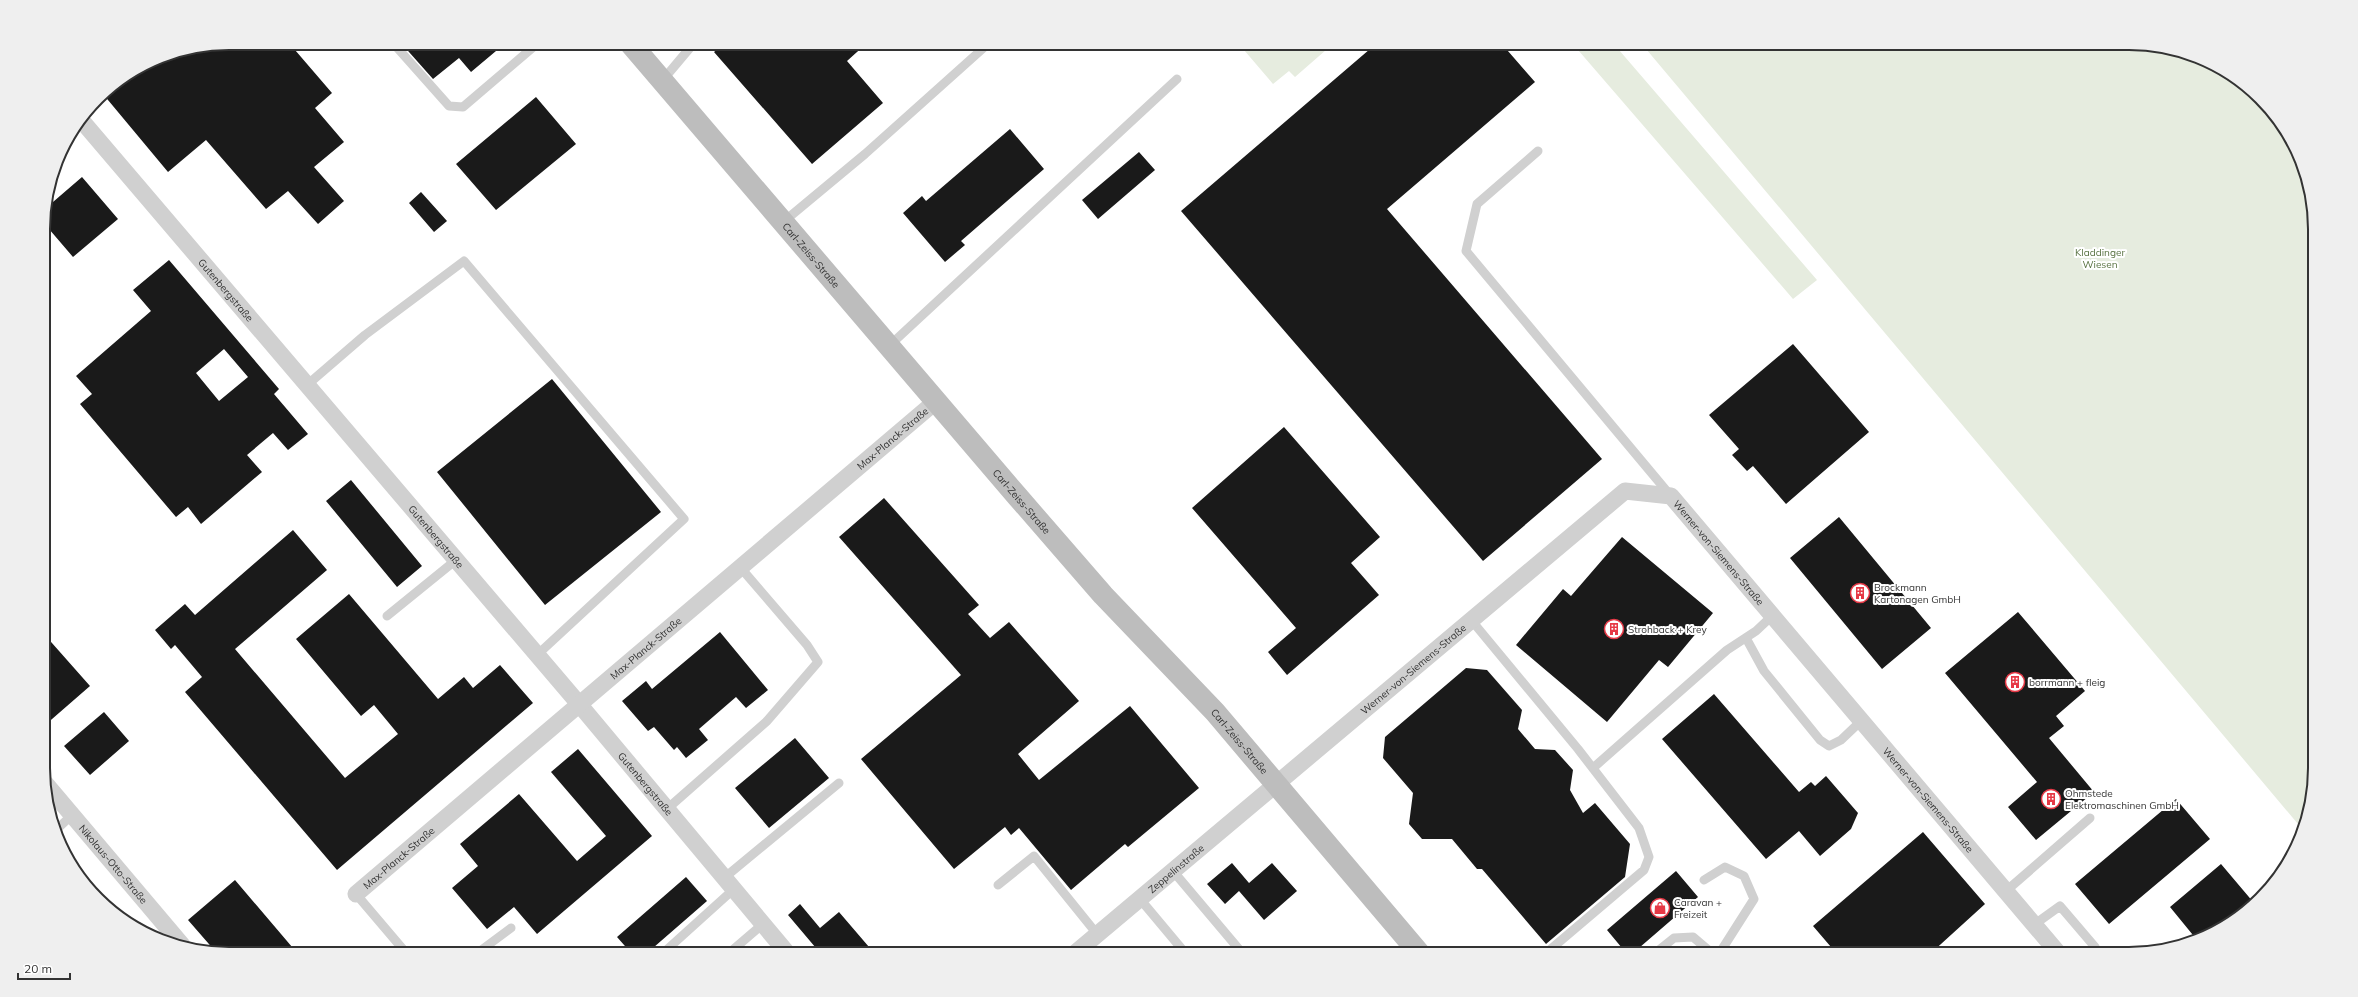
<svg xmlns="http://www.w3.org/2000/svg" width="2358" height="997" font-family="Mulish,sans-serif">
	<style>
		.green { fill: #e6ecdf }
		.building { fill: #1a1a1a; fill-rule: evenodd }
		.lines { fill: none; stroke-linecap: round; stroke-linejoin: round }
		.lane { stroke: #d0d0d0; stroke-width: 9 }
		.street { stroke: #d0d0d0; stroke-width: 17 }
		.secondary { stroke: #bdbdbd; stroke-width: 22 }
		.labels { text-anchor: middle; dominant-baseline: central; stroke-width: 4; stroke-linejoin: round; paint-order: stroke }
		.park-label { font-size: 10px; fill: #56703f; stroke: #fff }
		.street-label { font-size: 10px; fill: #333; stroke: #fff }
		.poi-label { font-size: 10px; fill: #333; stroke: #fff; text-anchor: start }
		.rim { fill: none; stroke: #333; stroke-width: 2 }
	</style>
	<rect width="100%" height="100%" fill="#fff"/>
	<path class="green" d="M1238,43h96l-39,34 -6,-6 -16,13z
		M1572,43h41l204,237 -24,19z
		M1641,43h488l71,14 42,24 35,35 24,42 12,47 2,563 -12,62z"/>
	<path class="building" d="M229,43h60l43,50 -17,15 29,34 -30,25 30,34 -26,23 -30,-33 -22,18 -60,-69 -38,32 -65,-78 3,-5 52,-32z
		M401,43h88l7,8 -25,21 -12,-14 -26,21z
		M725,43h142l-20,18 36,42 -71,61 -98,-112z
		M1377,43h124l34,39 -148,127 215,250 -119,102 -302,-350z
		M536,97l40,47 -80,66 -40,-46z
		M1010,129l34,40 -83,72 4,4 -20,17 -42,-49 19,-17 4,5z
		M1139,152l16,18 -57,49 -16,-19z
		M82,177l36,42 -45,38 -30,-35v-5l3,-9z
		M421,192l26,29 -13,11 -25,-29z
		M169,260l110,129 -5,5 34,40 -20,16 -15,-17 -26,22 15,17 -61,52 -13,-17 -12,10 -96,-113 12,-10 -16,-18 75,-65 -18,-21zM224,349l24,28 -29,24 -23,-28z
		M1793,344l76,88 -83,72 -33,-38 -6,5 -15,-16 7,-6 -30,-34z
		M552,379l109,133 -116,93 -108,-133z
		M1284,427l96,110 -29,26 28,32 -92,80 -19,-23 28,-24 -104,-120z
		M351,480l71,86 -25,21 -71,-86z
		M884,498l95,107 -11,9 22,24 19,-16 70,79 -61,53 21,26 91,-74 69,82 -71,59 -3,-3 -54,46 -52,-62 -8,7 -6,-8 -51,42 -93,-110 100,-84 -122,-138z
		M1839,517l92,111 -49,41 -92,-111z
		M293,530l34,40 -92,79 110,129 53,-44 -24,-29 -13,11 -65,-77 53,-45 89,105 26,-22 9,11 27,-23 33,38 -196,167 -152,-178 17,-15 -27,-32 -4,4 -16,-19 30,-26 10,11z
		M1622,537l91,76 -45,54 -9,-7 -52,62 -91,-77 47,-56 8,7z
		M2018,612l67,79 -29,25 8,10 -15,12 45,54 -58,48 -28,-33 29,-25 -92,-109z
		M720,632l48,58 -22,18 -10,-11 -37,32 9,11 -22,18 -9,-11 -3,3 -20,-23 -6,4 -26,-30 24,-20 6,8z
		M44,634l46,52 -46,40z
		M1466,668l21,2 35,40 -4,19 17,20 20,1 18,20 -3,20 13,23 12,-10 35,41 -5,33 -79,67 -64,-75h-5l-25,-30h-30l-13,-15 4,-31 -30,-35 2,-21z
		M1714,694l85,98 12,-10 4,4 11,-10 32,37 -7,16 -31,27 -21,-25 -33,28 -104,-120z
		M104,712l25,29 -39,34 -26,-29z
		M795,738l34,40 -60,50 -34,-40z
		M578,749l74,87 -115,98 -23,-27 -27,22 -35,-41 26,-22 -18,-22 59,-50 58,67 29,-25 -55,-64z
		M2176,799l34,40 -101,85 -34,-40z
		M1923,832l62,72 -55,50h-93l-24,-28z
		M1232,863l17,20 23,-20 25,28 -33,29 -25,-29 -14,13 -18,-20z
		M2221,864l33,39 -12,13 -45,24 -27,-33z
		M1676,871l22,26 -66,57h-5l-20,-24z
		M686,877l21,24 -61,53h-14l-15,-17z
		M235,880l63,74h-69l-14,-3 -27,-31z
		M800,904l20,24 19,-16 36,42h-54l-33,-39z"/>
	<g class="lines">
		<path class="lane" d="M393,43l56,63 14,1 75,-64
			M662,81l32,-38
			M1538,151l-61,53 -11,47 204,244
			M782,223l83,-69 124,-111
			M889,346l288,-267
			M307,385l58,-50 99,-74 220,258 -147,136
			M387,616l69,-56
			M1472,621l106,128 61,79 10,29 -5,13 -99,84
			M1746,638l18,33 56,69 9,6 12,-6 20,-19
			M1593,768l134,-118 29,-19 16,-15
			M667,809l100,-88 51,-59 -11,-17 -67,-78
			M55,831l17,-16
			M1173,871l70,83
			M724,878l115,-95
			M1704,880l21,-13 19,9 10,23 -35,55
			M998,885l36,-29 63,78
			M2006,891l84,-73
			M356,894l51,60
			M1140,899l46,55
			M2035,924l25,-18 35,41 -7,7
			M476,954l35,-26
			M662,954l72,-65
			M728,954l35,-30
			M1654,954l20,-16 19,-1 20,17"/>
		<g class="street">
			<path id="s1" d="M82,121l497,583 209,250"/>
			<path id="s2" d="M45,783l137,162"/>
			<path id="s3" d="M356,894l579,-492"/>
			<path id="s4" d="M1074,954l551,-463 46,5 388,458"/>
		</g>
		<path class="secondary" id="s5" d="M630,43l387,453 86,99 112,117 205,242"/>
	</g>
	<defs>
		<g id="building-ring" transform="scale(1)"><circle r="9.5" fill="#fff" stroke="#e63946" stroke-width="1.5"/><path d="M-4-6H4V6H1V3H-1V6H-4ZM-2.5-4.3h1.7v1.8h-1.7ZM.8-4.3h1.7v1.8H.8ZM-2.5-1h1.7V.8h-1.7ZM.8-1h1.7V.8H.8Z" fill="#e63946"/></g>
		<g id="shop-ring" transform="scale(1)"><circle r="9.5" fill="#fff" stroke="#e63946" stroke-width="1.5"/><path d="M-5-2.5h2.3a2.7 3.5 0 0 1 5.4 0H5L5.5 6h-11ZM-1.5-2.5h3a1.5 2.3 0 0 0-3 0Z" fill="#e63946"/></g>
	</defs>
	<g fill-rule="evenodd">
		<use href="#building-ring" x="1860" y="593"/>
		<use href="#building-ring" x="1614" y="629"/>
		<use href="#building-ring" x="2015" y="682"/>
		<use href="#building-ring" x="2051" y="799"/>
		<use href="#shop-ring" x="1660" y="908"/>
	</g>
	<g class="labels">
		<g class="park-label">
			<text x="2100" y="252">Kladdinger<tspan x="2100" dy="12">Wiesen</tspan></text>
		</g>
		<g class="street-label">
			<text stroke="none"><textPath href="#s5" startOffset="279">Carl-Zeiss-Straße</textPath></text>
			<text stroke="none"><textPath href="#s1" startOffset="222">Gutenbergstraße</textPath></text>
			<text stroke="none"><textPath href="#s3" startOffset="704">Max-Planck-Straße</textPath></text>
			<text stroke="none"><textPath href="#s5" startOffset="603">Carl-Zeiss-Straße</textPath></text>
			<text stroke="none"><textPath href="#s1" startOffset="546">Gutenbergstraße</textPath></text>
			<text stroke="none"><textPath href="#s4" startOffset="840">Werner-von-Siemens-Straße</textPath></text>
			<text stroke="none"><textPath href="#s3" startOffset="380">Max-Planck-Straße</textPath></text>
			<text stroke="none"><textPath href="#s4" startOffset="443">Werner-von-Siemens-Straße</textPath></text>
			<text stroke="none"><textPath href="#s5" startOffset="927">Carl-Zeiss-Straße</textPath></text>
			<text stroke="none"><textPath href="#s1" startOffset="870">Gutenbergstraße</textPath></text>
			<text stroke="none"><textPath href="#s4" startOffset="1164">Werner-von-Siemens-Straße</textPath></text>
			<text stroke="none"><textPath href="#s3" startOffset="56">Max-Planck-Straße</textPath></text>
			<text stroke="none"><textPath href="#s2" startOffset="106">Nikolaus-Otto-Straße</textPath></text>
			<text stroke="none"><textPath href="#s4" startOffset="133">Zeppelinstraße</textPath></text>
		</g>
		<g class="poi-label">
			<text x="1874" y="587">Brockmann<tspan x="1874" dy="12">Kartonagen GmbH</tspan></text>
			<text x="1628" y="629">Strohback + Krey</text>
			<text x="2029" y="682">borrmann + fleig</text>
			<text x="2065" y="793">Ohmstede<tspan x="2065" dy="12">Elektromaschinen GmbH</tspan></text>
			<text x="1674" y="902">Caravan +<tspan x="1674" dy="12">Freizeit</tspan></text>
		</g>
	</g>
	<path d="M0 0H2358V997H0ZM229 50H2129A179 179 0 0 1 2308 229V768A179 179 0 0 1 2129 947H229A179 179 0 0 1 50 768V229A179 179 0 0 1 229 50Z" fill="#efefef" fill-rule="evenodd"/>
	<path class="rim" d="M229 50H2129A179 179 0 0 1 2308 229V768A179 179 0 0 1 2129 947H229A179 179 0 0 1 50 768V229A179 179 0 0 1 229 50Z"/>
	<path d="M18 973v6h52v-6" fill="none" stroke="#333333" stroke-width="2"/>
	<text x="24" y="973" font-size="12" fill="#333333" stroke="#ffffff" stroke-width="3" paint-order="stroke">20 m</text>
</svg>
